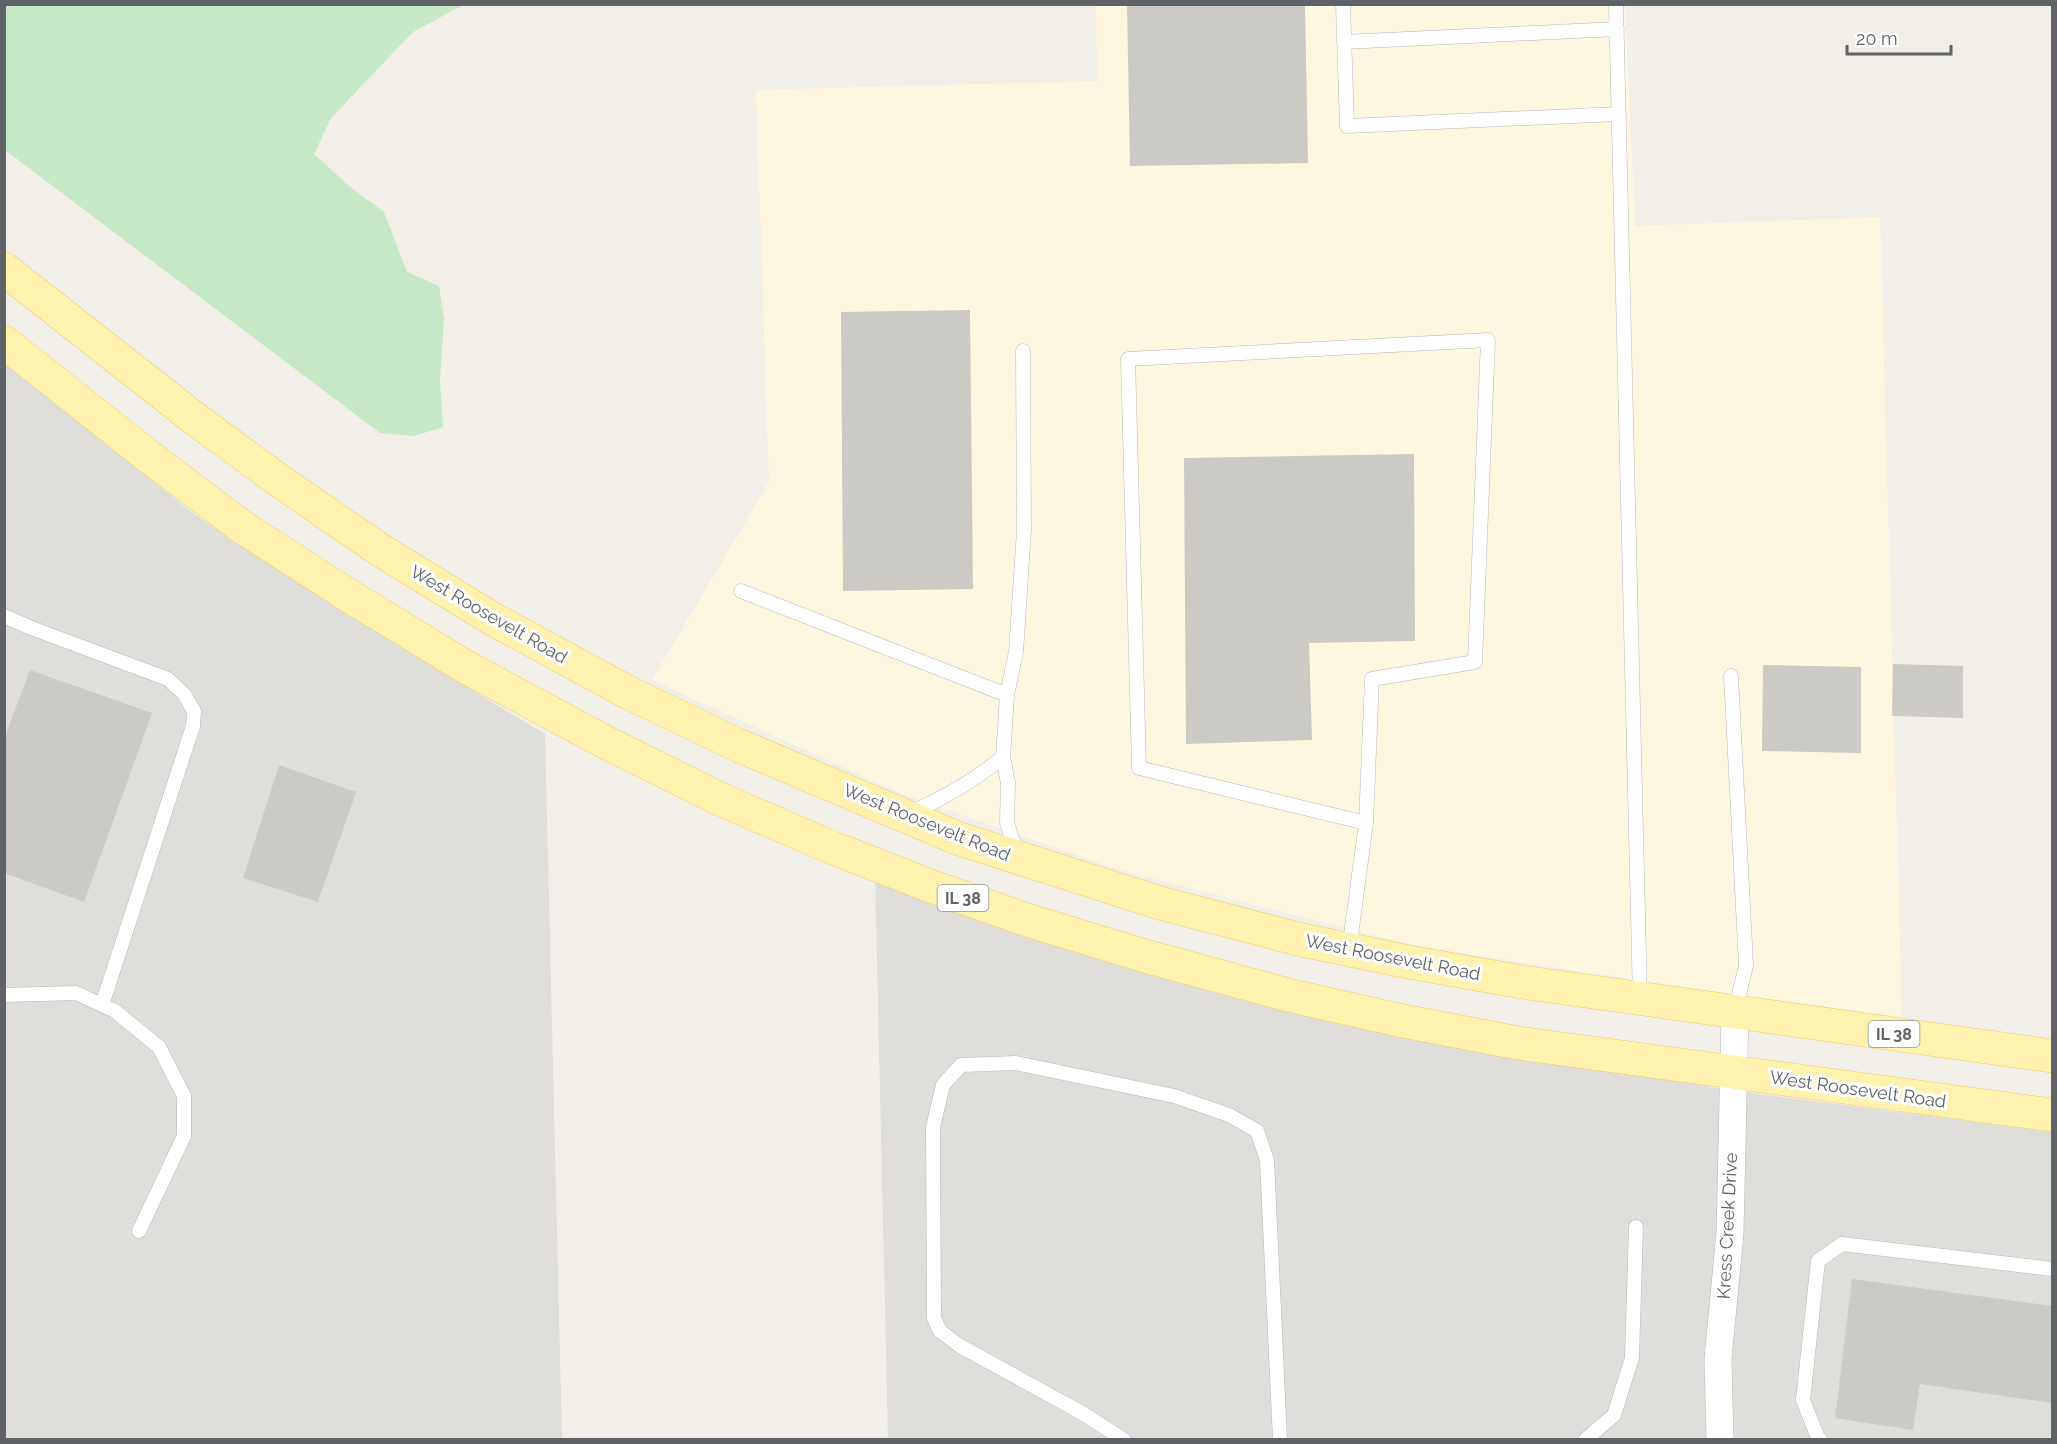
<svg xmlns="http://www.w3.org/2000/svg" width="2057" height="1444" font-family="Raleway,sans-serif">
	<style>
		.commercial { fill: #fef7e0 }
		.industrial { fill: #e0deda }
		.green { fill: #c5e8c5 }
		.building { fill: #cccac5 }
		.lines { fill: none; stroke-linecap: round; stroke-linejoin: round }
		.lane-casing { stroke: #b5b8bc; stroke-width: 15 }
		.street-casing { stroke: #b5b8bc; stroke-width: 28 }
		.primary-casing { stroke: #f2c960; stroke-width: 34 }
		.lane { stroke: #fff; stroke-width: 14 }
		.street { stroke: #fff; stroke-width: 27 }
		.primary { stroke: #fff2af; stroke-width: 33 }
		.labels { text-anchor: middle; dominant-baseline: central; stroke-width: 6; stroke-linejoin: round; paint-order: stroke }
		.shield { fill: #fff; stroke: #8f9295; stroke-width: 1.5 }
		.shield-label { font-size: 16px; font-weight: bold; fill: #5f6368 }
		.street-label { font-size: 18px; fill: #5f6368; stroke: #fff }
	</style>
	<rect width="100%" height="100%" fill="#f1efe8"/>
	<path class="commercial" d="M1096,5h529l10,221 245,-9 22,800 -192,-26 -294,-45 -296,-76 -218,-76 -250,-114 117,-198 -13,-392 341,-9z"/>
	<path class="industrial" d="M4,362l190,152 182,118 169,102 17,705h-557z
		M875,875l319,112 527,102 331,43v307h-1164z"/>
	<path class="green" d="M4,5h459l-50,27 -82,86 -17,36 35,32 35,26 23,60 32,14 5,33 -4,61 3,47 -29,9 -34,-3 -375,-283z"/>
	<path class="building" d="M1127,4h178l3,159 -178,3z
		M970,310l3,279 -130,2 -2,-279z
		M1414,454l1,187 -106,2 3,97 -126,4 -2,-286z
		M1893,664l70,2v52l-71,-2z
		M1763,665l98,2v86l-99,-2z
		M30,670l122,43 -68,189 -80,-29v-134z
		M279,765l77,27 -38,110 -75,-24z
		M1852,1279l200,27v97l-132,-19 -7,46 -78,-12z"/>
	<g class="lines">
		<g class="lane-casing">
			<path id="lane" d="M1343,4l4,122 272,-12
				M1616,4l24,994
				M1344,42l273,-13
				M741,591l266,104
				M4,616l30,13 134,50 16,15 10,17 -1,15 -91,279
				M1731,676l15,289 -11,47
				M1003,757l4,-62 9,-43 8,-122 -1,-179
				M910,813c34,-15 64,-32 93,-56l5,26 -1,40 10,31
				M1349,950l17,-127 6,-144 103,-17 13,-322 -360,19 11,409 227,55
				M4,995l72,-2 39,18 44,36 25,49v40l-45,95
				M1124,1440l-42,-27 -122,-67 -20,-15 -6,-13 -1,-191 10,-42 18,-20 55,-2 158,33 55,19 28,16 10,29 13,280
				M1585,1440l29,-25 18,-57 4,-131
				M1821,1440l-3,-2 -15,-38 15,-139 24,-17 210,25"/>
		</g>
		<g class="street-casing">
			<path id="street" d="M1720,1440l-2,-81 12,-126 5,-221"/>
		</g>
		<g class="primary-casing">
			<path id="primary" d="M4,269l190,149 80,59 103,71 114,70 138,75 111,53 217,92 203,65 142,37 107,22 113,20 530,74
				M4,342l144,114 94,71 106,68 116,71 141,76 117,58 111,48 100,39 97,34 115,35 143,39 110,25 120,23 534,72"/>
		</g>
		<use href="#lane" class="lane"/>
		<use href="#street" class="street"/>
		<use href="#primary" class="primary"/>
	</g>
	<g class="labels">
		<g class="shield">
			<rect x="937.5" y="885" width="51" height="26" rx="4.5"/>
			<rect x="1868.5" y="1021" width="51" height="26" rx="4.5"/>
		</g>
		<g class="shield-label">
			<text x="963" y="898">IL 38</text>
			<text x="1894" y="1034">IL 38</text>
		</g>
		<g class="street-label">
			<text transform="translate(489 614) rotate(30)">West Roosevelt Road</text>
			<text transform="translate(927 822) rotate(22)">West Roosevelt Road</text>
			<text transform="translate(1393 957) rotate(11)">West Roosevelt Road</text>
			<text transform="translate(1858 1089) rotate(8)">West Roosevelt Road</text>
			<text transform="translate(1727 1226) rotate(-87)">Kress Creek Drive</text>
		</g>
	</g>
	<rect width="2057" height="1444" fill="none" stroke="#5f6368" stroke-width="12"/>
	<path d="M1847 45v9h104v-9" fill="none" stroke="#5f6368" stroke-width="3"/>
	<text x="1856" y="45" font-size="18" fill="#5f6368" stroke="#ffffff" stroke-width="4.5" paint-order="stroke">20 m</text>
</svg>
